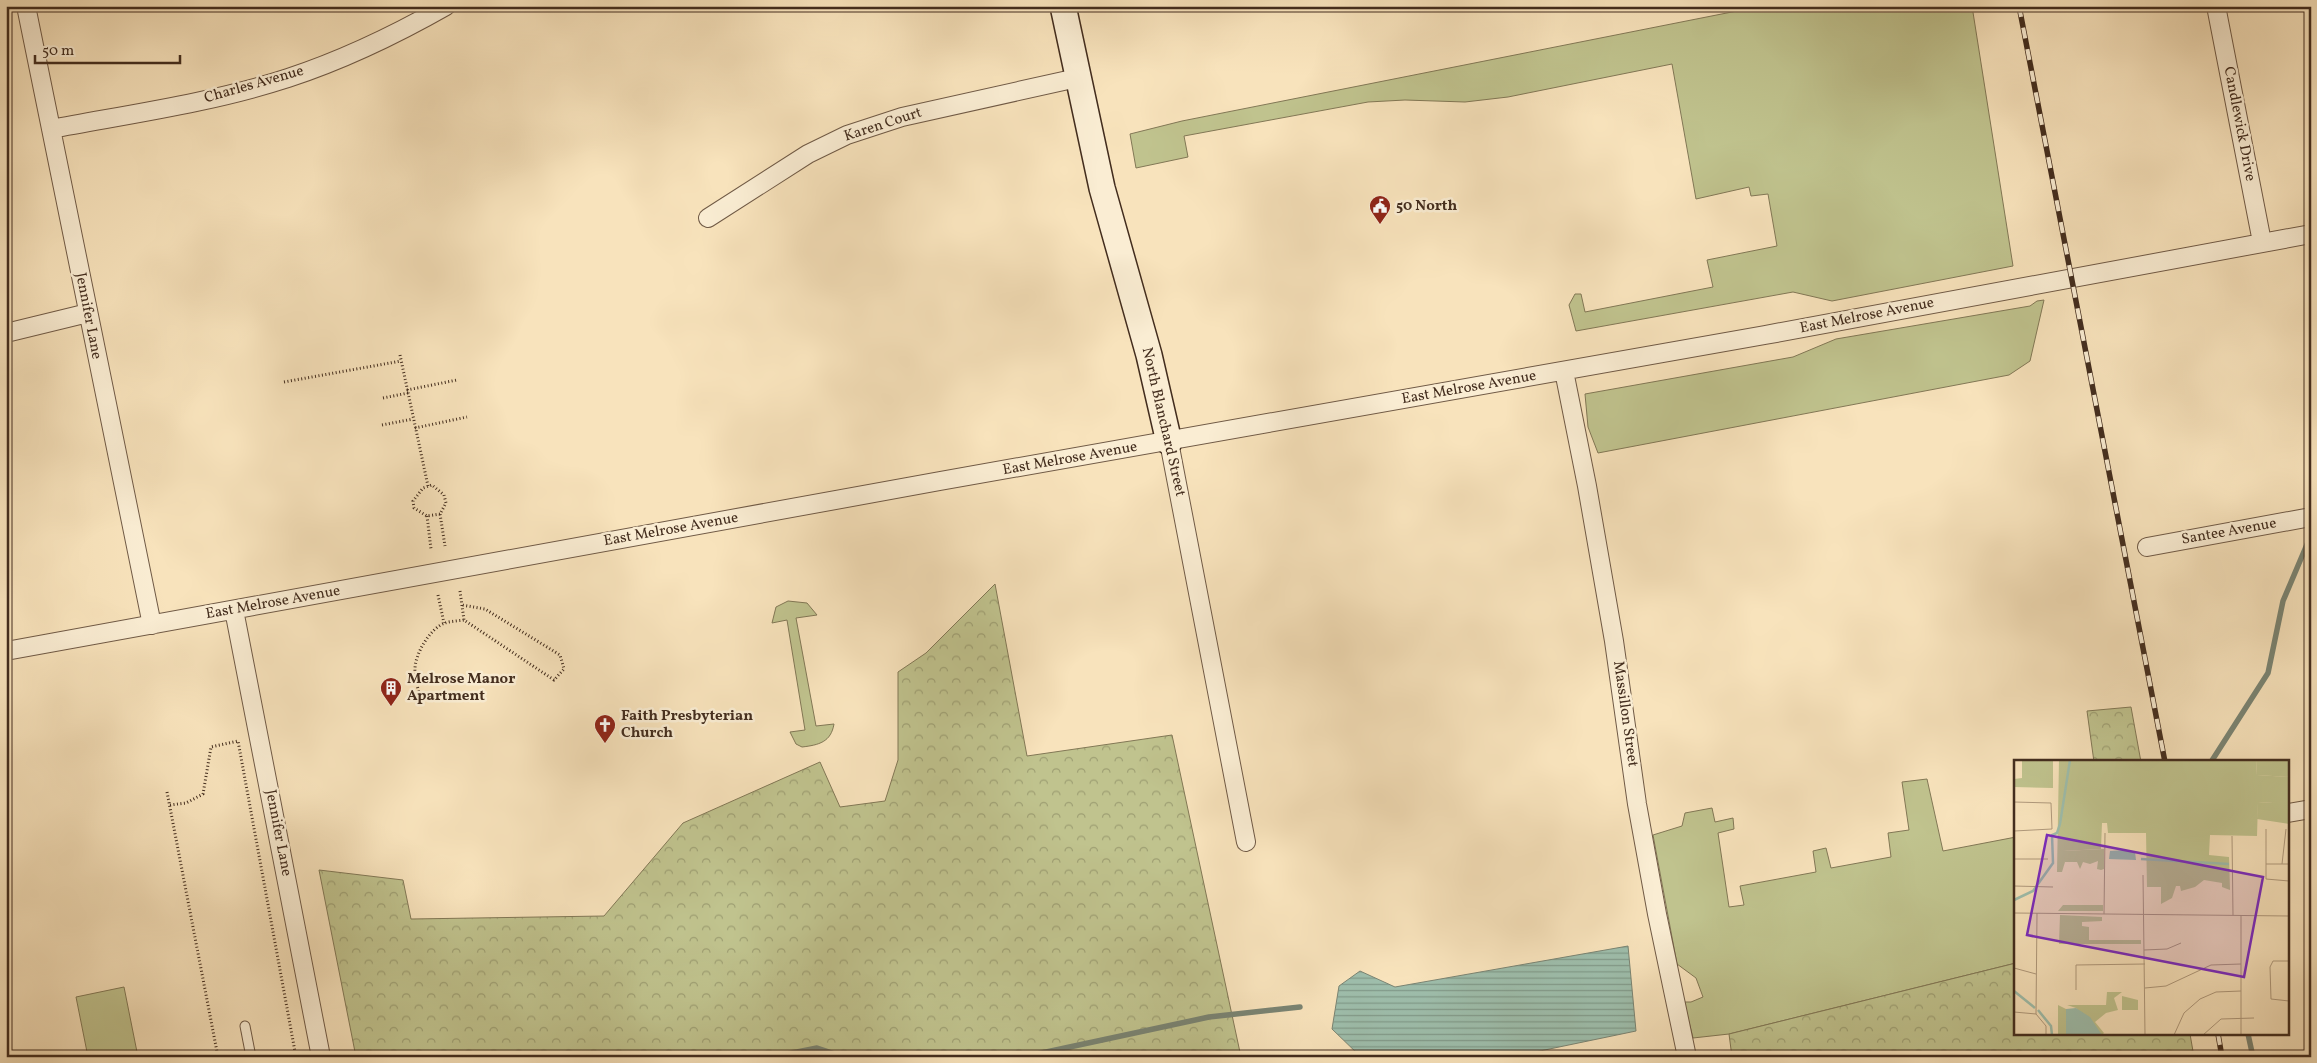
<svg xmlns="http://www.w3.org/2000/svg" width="2317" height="1063" font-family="Vollkorn,serif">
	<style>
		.green { fill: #c0c38e; stroke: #827856 }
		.forest { fill: url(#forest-crowns); stroke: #827856 }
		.water { fill: url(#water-rules); stroke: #7a8473 }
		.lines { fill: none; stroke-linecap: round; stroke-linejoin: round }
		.stream { stroke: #7a8473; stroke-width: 5.5 }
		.lane-casing { stroke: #705a46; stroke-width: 11 }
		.street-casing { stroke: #705a46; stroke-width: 20 }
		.secondary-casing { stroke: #432d1e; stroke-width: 28 }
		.path { stroke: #432d1e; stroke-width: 3; stroke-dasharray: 1 2.5; stroke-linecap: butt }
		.lane { stroke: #faedd3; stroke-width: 9 }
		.street { stroke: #faedd3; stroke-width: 18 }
		.secondary { stroke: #faedd3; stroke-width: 25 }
		.rail-casing { stroke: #432d1e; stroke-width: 5.5 }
		.rail { stroke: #faedd3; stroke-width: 4; stroke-dasharray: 11; stroke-linecap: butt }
		.labels { text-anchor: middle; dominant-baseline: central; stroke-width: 5; stroke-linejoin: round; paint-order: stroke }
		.street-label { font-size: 15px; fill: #432d1e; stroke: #faedd3 }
		.poi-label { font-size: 15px; font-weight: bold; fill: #432d1e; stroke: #faedd3; text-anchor: start }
		.inset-river { fill: none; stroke: #9ebeac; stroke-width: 2.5 }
		.inset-road { fill: none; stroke: #b09a7d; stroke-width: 1 }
		.view { fill: #7b2cbf; fill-opacity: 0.15; stroke: #7b2cbf; stroke-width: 2.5 }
		.inset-edge { fill: none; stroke: #432d1e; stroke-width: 2.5 }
	</style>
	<defs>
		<pattern id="forest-crowns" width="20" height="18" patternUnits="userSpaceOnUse" patternTransform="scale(1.25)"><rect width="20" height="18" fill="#c0c38e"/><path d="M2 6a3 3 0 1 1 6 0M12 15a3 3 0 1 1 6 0" fill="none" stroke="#9e9f73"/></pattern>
		<pattern id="water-rules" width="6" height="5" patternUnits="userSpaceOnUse" patternTransform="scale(1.25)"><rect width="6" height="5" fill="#9ebeac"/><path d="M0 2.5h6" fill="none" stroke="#829b8b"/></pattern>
	</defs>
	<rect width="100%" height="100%" fill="#f8e3bc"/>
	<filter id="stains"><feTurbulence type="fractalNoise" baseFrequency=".004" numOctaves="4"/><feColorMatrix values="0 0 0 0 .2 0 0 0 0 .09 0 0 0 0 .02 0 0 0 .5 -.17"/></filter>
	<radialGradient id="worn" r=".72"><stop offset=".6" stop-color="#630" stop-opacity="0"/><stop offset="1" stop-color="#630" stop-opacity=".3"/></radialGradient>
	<path class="green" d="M1762,6h210l41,260 -181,35 -39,-9 -217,39 -7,-26 6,-11h6l4,18 128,-25 -6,-27 70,-14 -9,-52 -17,2 -2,-9 -53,12 -24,-135 -164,33 -43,5 -60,-2 -37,2 -184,34 4,21 -52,11 -6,-34 52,-13z
		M2044,300l-14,61 -21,14 -411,78 -10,-26 -3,-33 208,-37 43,-18 194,-33 7,-5z
		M788,601l19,2 10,12 -21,3 20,108 18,-2c-3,18 -15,21 -32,23l-6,-3 -6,-12 15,-2 -18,-110 -15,3 4,-16z
		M1927,779l16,72 73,-14v126l-287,71 -36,4 -9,-36h7l12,-5 -7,-19 -19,-14 -24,-129 29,-9 3,-13 27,-5 3,14 18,-4 1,11 -16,4 11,74 15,-2 -4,-19 76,-14 -3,-21 13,-3 5,20 60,-11 -3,-24 21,-3 -7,-48z
		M124,987l14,70h-50l-12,-60z"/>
	<path class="forest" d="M995,584l32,172 145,-21 69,322h-885l-37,-187 84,10 8,39 193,-3 79,-93 137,-61 20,45 45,-6 13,-41v-88l28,-19z
		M2131,707l10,55h-47l-7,-51z
		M2016,963v71h174l4,23h-462l-3,-23z"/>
	<path class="water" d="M1628,946l8,85 -125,26h-150l-29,-28 7,-43 21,-15 35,16z"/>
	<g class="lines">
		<path class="stream" d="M2211,762l57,-89 15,-72 28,-66
			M2248,1034l5,23
			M772,1057l45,-9 27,9
			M1023,1057l186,-40 91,-10"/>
		<g class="lane-casing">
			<path id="lane" d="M245,1026l6,31"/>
		</g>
		<g class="street-casing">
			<path id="street" d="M26,6l126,619
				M2216,6l46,236
				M51,129c79,-15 160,-26 237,-51 55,-18 107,-43 158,-72
				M708,218l100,-64 39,-19 55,-18 175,-39
				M6,333l82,-20
				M1564,371l23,115 27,155 23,163 20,110 30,143
				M1169,442l77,400
				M2147,547l164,-30
				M234,610l87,447
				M6,651l934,-170 825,-146 546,-101
				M2288,813l23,-4"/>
		</g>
		<g class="secondary-casing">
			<path id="secondary" d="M1063,6l39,182 47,167 20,87"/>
		</g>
		<path class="path" d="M400,355l28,131
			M284,382l117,-21
			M407,390l50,-10
			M383,398l25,-5
			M382,425l31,-6
			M415,428l52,-11
			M440,514l-13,2 -13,-8 -1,-7 10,-13 9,-3 12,10 2,8 -6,11 5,32
			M427,516l4,33
			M460,591l4,29
			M438,595l6,28
			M422,705c-2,-11 -7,-23 -7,-34 -1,-16 15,-43 30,-48 6,-2 13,-2 19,-3l90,60 10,-11 -4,-14 -75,-46 -23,-4
			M167,792l51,265
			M170,805l16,-2 17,-9 8,-47 27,-6 58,316"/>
		<use href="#lane" class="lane"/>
		<use href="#street" class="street"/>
		<use href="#secondary" class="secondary"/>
		<g class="rail-casing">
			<path id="rail" d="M2019,6l146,756
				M2218,1034l4,23"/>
		</g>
		<use href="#rail" class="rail"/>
	</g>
	<defs>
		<g id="civic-pin" transform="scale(1.125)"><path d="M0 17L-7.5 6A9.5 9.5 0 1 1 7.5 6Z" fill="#8f2418" stroke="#faedd3"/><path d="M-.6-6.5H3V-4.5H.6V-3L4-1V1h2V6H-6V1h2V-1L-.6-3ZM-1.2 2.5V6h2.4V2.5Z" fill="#fff"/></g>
		<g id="building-pin" transform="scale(1.125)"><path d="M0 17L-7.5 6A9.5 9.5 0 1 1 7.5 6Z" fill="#8f2418" stroke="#faedd3"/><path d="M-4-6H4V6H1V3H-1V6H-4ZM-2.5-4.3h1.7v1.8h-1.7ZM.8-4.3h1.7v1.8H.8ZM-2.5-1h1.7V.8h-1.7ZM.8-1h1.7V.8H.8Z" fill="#fff"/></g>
		<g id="church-pin" transform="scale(1.125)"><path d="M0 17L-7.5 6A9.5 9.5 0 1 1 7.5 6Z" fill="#8f2418" stroke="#faedd3"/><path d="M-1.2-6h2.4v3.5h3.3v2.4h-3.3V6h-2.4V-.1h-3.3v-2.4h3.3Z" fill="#fff"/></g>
	</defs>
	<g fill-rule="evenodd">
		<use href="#civic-pin" x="1380" y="206"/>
		<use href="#building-pin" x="391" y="688"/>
		<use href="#church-pin" x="605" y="725"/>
	</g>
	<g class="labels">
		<g class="street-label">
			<text transform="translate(254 85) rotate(-16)">Charles Avenue</text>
			<text transform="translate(2239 124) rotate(79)">Candlewick Drive</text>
			<text transform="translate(883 125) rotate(-18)">Karen Court</text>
			<text transform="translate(88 316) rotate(79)">Jennifer Lane</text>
			<text transform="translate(1867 316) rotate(-11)">East Melrose Avenue</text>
			<text transform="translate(1469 388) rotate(-10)">East Melrose Avenue</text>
			<text transform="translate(1163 422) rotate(77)">North Blanchard Street</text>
			<text transform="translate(1070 459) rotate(-10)">East Melrose Avenue</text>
			<text transform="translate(671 530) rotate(-10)">East Melrose Avenue</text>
			<text transform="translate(2229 532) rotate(-10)">Santee Avenue</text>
			<text transform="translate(273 603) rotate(-10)">East Melrose Avenue</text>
			<text transform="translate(1625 714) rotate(82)">Massillon Street</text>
			<text transform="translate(278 833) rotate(79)">Jennifer Lane</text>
		</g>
		<g class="poi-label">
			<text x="1396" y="206">50 North</text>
			<text x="407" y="679">Melrose Manor<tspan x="407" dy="17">Apartment</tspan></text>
			<text x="621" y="716">Faith Presbyterian<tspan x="621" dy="17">Church</tspan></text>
		</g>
	</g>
	<g transform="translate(2014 760)">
		<rect width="275" height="275" fill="#f8e3bc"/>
		<path d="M8,0h31v28l-39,-1v-8l8,-1zM242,0h33v17l-32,-2zM259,42l16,2v20l-32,-5 1,-16zM90,89v20l-3,1 -4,-1 1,-8 -8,3 -7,-2 -3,7 -3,-7h-12l-3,-3v-8zM49,145h40v6h-45zM46,155l42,2v4l-20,1v4l7,1v13h52v4h-82zM108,236l16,4v10h-16z" fill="#c0c38e"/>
		<path d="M45,0h197l1,15 32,2v27l-8,3 -8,-5 -15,1 -1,33 -47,-1 -1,20 20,2 1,33 -8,-3v-4l-18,-3 -9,7 -14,4 -1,-5h-4l-4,12 -11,6v-17h-14l-1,-54h-38l-1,-10h-5l-1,26 -38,2 2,11 -3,10h-5zM93,232h15l-8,6 4,12 -12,3 -11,9 9,11 -2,2 -26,-27 -9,-3h39zM44,245l8,4v26h-8z" fill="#c0c38e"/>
		<path d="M112,90l9,2 1,8 -27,-1 1,-8zM62,248l14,9 12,18h-36v-26z" fill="#9ebeac"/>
		<path class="inset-river" d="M127,99l88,5M0,140l19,-9 20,-28 -1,-28 5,-2 3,-9 10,-64M0,231l21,17M24,250l13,16 1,9"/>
		<path class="inset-road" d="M0,42l37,1 1,26 -38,2M252,69v50l23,2M218,76l1,79M0,99h34M252,104h23M268,104l4,-35M129,115l2,160M0,126l39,1M0,153l275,3M90,154l1,-81M227,155v120M130,190l23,-1 14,-6M275,201h-16l-3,6 1,32 18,2M0,208l22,6M131,228l21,-2 45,-21 30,-1M62,230v-25l69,-1M0,252l22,2 10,12v9M22,254l1,-101M160,275l10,-22 16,-14 16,-7 25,-1M189,275l18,-16 33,-1"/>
		<path class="view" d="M33,75l216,42 -19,100 -217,-42z"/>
		<rect width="275" height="275" class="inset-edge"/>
	</g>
	<rect width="2317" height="1063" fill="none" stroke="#f8e3bc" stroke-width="25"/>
	<rect x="8" y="8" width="2302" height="1048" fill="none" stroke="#432d1e" stroke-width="2.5"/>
	<rect x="12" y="12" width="2292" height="1038" fill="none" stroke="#432d1e"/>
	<path d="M35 55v8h145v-8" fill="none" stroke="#432d1e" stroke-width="2.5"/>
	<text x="42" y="55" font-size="15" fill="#432d1e" stroke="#faedd3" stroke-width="4" paint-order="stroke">50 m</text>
	<rect width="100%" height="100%" filter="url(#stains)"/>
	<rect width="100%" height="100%" fill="url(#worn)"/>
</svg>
